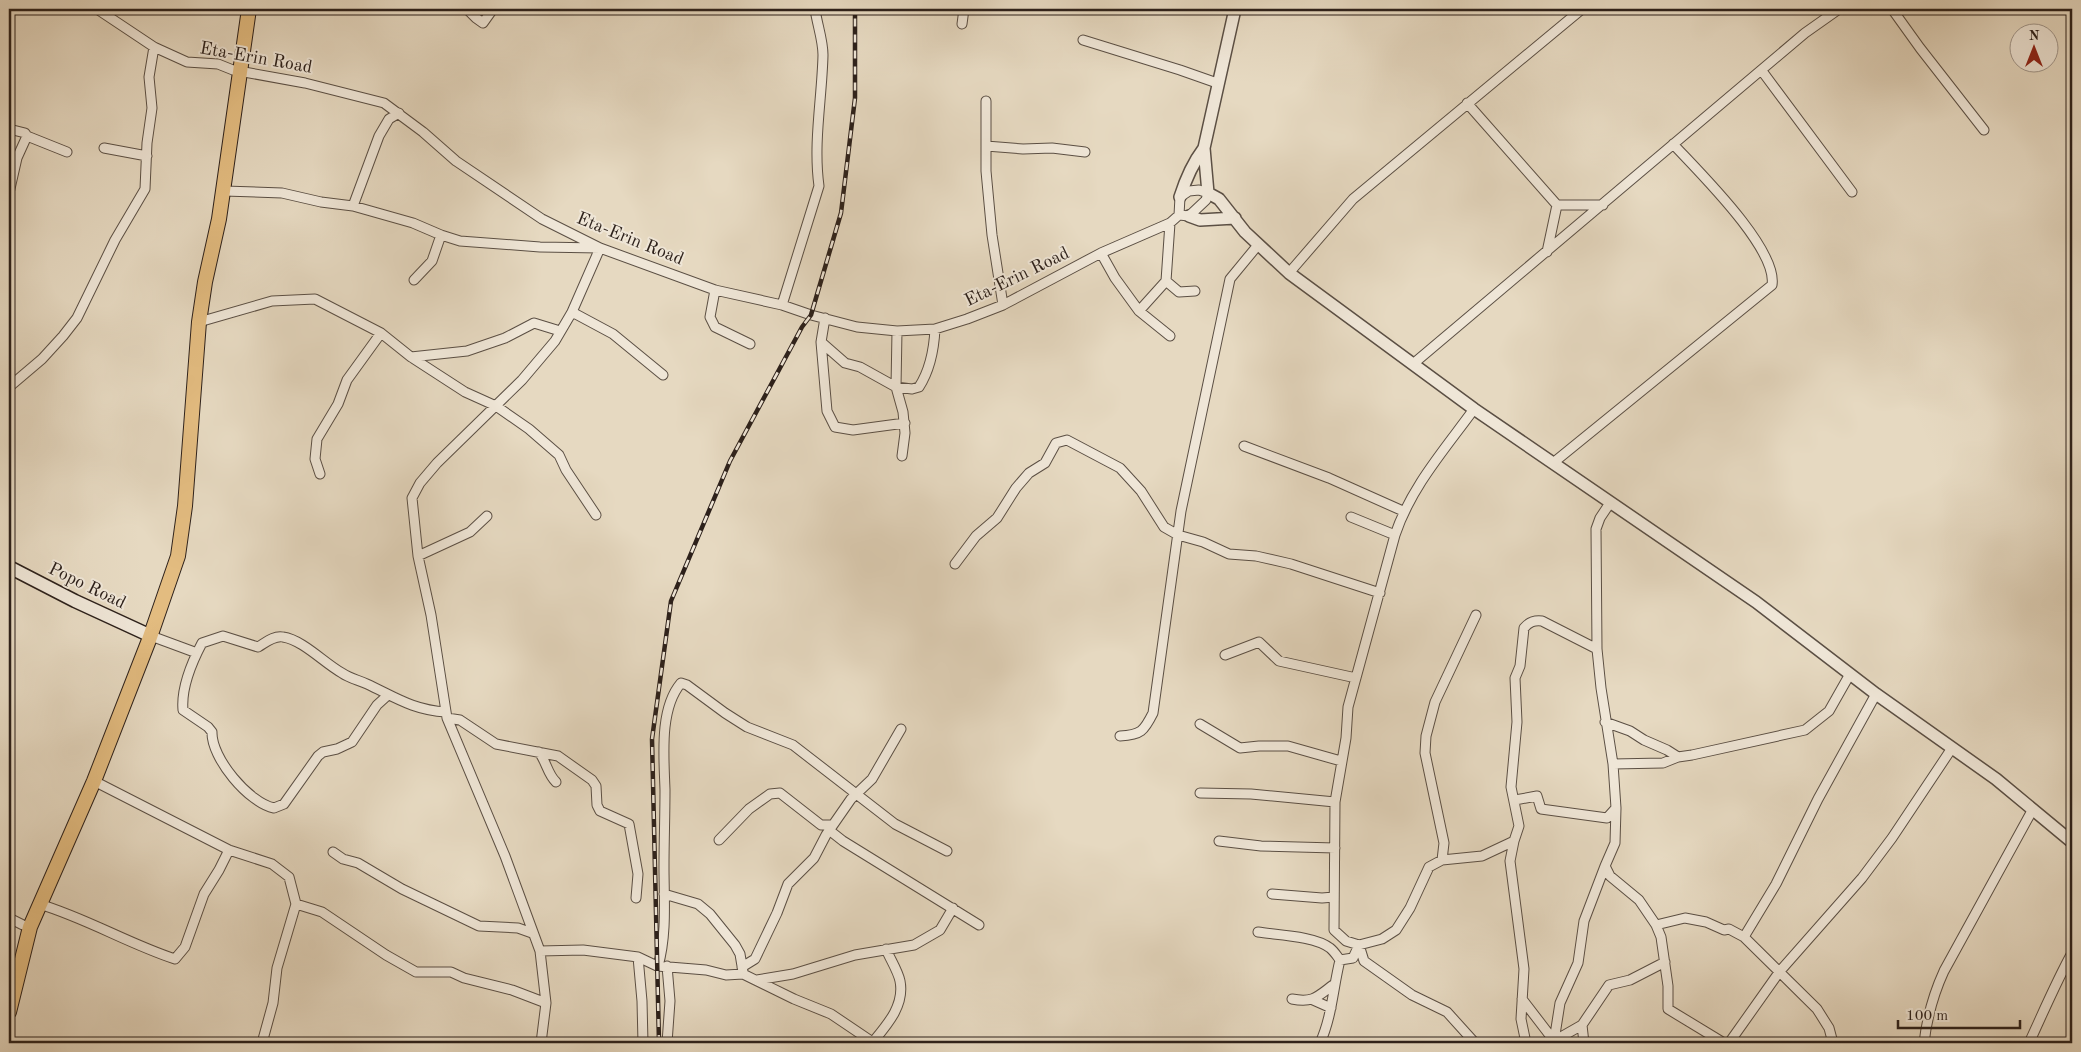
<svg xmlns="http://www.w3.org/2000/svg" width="2081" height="1052" font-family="'Old Standard TT',serif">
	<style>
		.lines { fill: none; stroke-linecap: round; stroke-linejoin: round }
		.minor-casing { stroke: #5b4f44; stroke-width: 11 }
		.tertiary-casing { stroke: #5b4f44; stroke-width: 14 }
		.secondary-casing { stroke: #2d211b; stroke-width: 15 }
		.primary-casing { stroke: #2d211b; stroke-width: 16 }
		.minor { stroke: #efe6d7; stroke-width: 9 }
		.tertiary { stroke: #efe6d7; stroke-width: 11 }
		.secondary { stroke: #efe6d7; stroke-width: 12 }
		.primary { stroke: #e3bc80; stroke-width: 14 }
		.rail-casing { stroke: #2d211b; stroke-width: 4.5 }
		.rail { stroke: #efe6d7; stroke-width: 2.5; stroke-dasharray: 8; stroke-linecap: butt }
		.labels { text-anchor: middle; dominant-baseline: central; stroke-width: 4; stroke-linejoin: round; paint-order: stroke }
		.street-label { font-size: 18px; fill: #2d211b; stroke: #efe6d7 }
	</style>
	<rect width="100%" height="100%" fill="#e6d9c1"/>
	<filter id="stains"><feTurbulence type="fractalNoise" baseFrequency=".004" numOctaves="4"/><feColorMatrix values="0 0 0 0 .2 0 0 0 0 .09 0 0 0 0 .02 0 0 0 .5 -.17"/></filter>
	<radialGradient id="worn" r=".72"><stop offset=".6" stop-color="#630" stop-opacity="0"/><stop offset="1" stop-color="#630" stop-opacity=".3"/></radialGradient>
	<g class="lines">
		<g class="minor-casing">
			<path id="minor" d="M97,9l57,38 33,15 31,2 15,6 72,13 79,20 39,29 33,29 86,58 58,29 115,42 67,15 29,10 46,12 40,4 38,-2 32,-10 36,-14 98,-52 69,-30 9,-8
				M467,9l9,9 7,5 10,-14
				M1892,9l28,39 64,82
				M962,24l2,-15
				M1083,40l97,30 37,13
				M1762,71l90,121
				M986,101v70l6,64 11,70
				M1467,103l90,102h46
				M9,129l16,4 2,3 -10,22 -8,35
				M27,136l40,16
				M986,146l37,3 29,-1 33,4
				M104,148l43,8
				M1199,190l9,3 -2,7 -17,16 -10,-1 1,-18 9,-6z
				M224,191l58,2 39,9 32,4 60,17 28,12
				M353,206l26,-70 10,-17 10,-6
				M1547,252l10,-47
				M1101,253l14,25 24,33 31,25
				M1289,273l64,-74 229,-190
				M414,280l18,-19 9,-26 19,6 80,6 60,1 -28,64 -17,29 -33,39 -85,83 -17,20 -8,15 6,58 13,59 16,103 58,138 35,95 6,52 -5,40
				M1166,281l13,11 16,-1
				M715,290l-5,27 5,10 35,17
				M782,305l37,-119c-6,-43 3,-88 4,-131 0,-15 -6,-31 -8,-46
				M1139,311l27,-30 4,-58
				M572,312l41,22 50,41
				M825,318l-4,24 6,69 8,16 18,3 52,-7
				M199,322l73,-21 43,-2 66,34 30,24 54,35 31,14 33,23 30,26 7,15 30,45
				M897,331l-1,56 7,25 2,21 -3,23
				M821,342l24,21 15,4 36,20 16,2 7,-2c11,-17 15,-38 16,-58
				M411,357l56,-6 38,-13 29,-15 26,8
				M1413,364l392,-331 34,-24
				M9,387l33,-28 21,-23 14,-18 38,-78 30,-51 2,-46 5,-35 -3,-31 5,-30
				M1474,409c-29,40 -63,78 -79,126l-47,172 -2,31 -11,64 -1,128 12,11 13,4 5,16 48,34 35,17 28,31
				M1244,446l85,32 74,33
				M1553,463l219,-178c6,-36 -74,-114 -99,-141
				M320,474l-5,-15 2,-20 21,-35 9,-24 34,-47
				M1610,503l-10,15 -4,11 1,120 4,39 12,76 3,44 -1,35 -10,23 5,10 29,24 17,25 5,12 7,49v23l56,34
				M1351,517l44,18
				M418,556l52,-24 17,-16
				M955,564l21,-28 21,-18 19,-30 13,-15 16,-10 11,-20 11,-3 53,28 21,23 23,36 14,8 25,7 26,12 27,2 35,8 89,29
				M151,636l46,17
				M1225,655l34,-13 20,19 77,17
				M388,695l-11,10 -25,37 -15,7 -14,3 -5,4 -34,48 -10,4c-25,-5 -63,-50 -62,-76l-4,-5 -25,-17c-2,-22 9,-48 19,-67l21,-7 35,11c7,-4 16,-12 25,-10 20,3 41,26 59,36 7,5 16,7 25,11 28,13 46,26 79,28
				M447,718l13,2 36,24 62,12 34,24 4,6 1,19 3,6 29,13 9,50 -2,24
				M1605,722l25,9 14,9 23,10 11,7 14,-2 113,-25 24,-19 21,-37
				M1200,724l40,24 19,-2h29l53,15
				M1120,736c21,-1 24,-5 33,-23l28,-202 49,-232 28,-34
				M539,752c7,9 9,23 17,30
				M1613,764l50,-1 15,-6
				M94,781l135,69 43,14 17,13 7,27 -19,64 -4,35 -11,40
				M1200,793l51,1 84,8
				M1515,800l22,-4 4,13 66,9 9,-10
				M829,830l14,11 136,84
				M719,840l30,-31 21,-15 10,-1 41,32h11
				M1219,841l42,5 74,2
				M1514,841l-4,20 14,108 -3,50 5,24
				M333,852l10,7 15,4 44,26 77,37 39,2 14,5
				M1442,860l2,-17 -19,-90 1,-17 9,-34 41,-87
				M664,894l34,10 12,10 25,31 5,9 3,18
				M1272,894l50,4 12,-1
				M39,904c47,14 90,40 136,55l10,-12 19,-53 15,-24 10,-20
				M296,904l26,8 64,43 30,17h35l13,6 48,12 34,13
				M9,918l14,7
				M1656,925l29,-7 21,4 18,8 5,-1 15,8
				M1258,932c19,3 57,4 72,16 4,3 7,8 10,12l13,-2 6,-13 23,-6 14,-9 14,-22 19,-41 13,-7 40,-4 32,-15 5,-15 -8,-39 6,-65 -2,-44 5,-12 4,-38c5,-6 10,-8 18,-7l55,28
				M540,951l43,-1 55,7 19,9 49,4 20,5 17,-1 51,25 37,15 43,29
				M638,957l4,44 1,42
				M658,966c9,-31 6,-67 6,-99 0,-26 1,-51 1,-77 -1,-33 -6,-81 16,-107l6,2 38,28 22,14 46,18 102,79 52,27
				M667,966l3,35 -3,42
				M742,967l13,-8 22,-46 11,-29 26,-26 12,-23 25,-36 21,-20 29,-50
				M757,980l36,-6 62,-19 59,-10 26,-15 13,-22
				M1292,999c21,4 25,-2 41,-14
				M1522,999l33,43
				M1313,1000l18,8
				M1582,1025l-28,16 6,-38 18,-40 6,-42 21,-55
				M872,1043c14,-17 33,-37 28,-62 -2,-10 -10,-22 -14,-32
				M1320,1043c12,-26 13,-55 20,-83
				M1584,1043l-2,-18 27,-40 21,-5 35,-18
				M1729,1043l51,-72 82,-93 30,-40 60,-90
				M1833,1043l-4,-15 -12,-19 -73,-72 32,-53 42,-85 58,-105
				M1924,1043c3,-26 9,-48 20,-72l89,-162
				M2029,1043c14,-30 27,-61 43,-90"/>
		</g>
		<g class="tertiary-casing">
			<path id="tertiary" d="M1235,9l-31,139 4,45 11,6 26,33 44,41 185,136 282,193 120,92 120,85 76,63
				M1180,197c6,-19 12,-33 24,-49
				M1189,216l11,4 35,-2"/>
		</g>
		<g class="secondary-casing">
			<path id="secondary" d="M9,567l66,34 76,35"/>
		</g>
		<g class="primary-casing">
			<path id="primary" d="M9,1012l21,-85 64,-146 55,-141 29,-84 7,-50 14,-184 6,-40 14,-63 30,-210"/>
		</g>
		<use href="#minor" class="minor"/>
		<use href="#tertiary" class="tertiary"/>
		<use href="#secondary" class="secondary"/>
		<use href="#primary" class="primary"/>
		<g class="rail-casing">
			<path id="rail" d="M659,1043l-7,-304 19,-138 59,-140 72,-134 9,-12 30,-102 14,-115v-89"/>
		</g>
		<use href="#rail" class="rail"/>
	</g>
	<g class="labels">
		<g class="street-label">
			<text transform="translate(256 58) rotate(10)">Eta-Erin Road</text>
			<text transform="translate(630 239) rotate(22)">Eta-Erin Road</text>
			<text transform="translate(1017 277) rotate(-26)">Eta-Erin Road</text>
			<text transform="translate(87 586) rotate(26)">Popo Road</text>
		</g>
	</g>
	<rect width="2081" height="1052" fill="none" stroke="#e6d9c1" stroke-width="30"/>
	<rect x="10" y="10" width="2061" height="1032" fill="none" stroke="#2d211b" stroke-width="2.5"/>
	<rect x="15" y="15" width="2051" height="1022" fill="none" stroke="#2d211b"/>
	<g transform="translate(2034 48)"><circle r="24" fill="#efe6d7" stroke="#a1978c"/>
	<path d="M0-4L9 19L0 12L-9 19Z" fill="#8f2418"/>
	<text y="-8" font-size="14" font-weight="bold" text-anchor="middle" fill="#2d211b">N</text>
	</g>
	<path d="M1898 1020v8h122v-8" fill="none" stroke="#2d211b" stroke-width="2.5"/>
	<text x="1906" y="1020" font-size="15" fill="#2d211b" stroke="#efe6d7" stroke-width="4" paint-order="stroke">100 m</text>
	<rect width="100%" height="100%" filter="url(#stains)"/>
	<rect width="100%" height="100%" fill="url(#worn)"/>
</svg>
